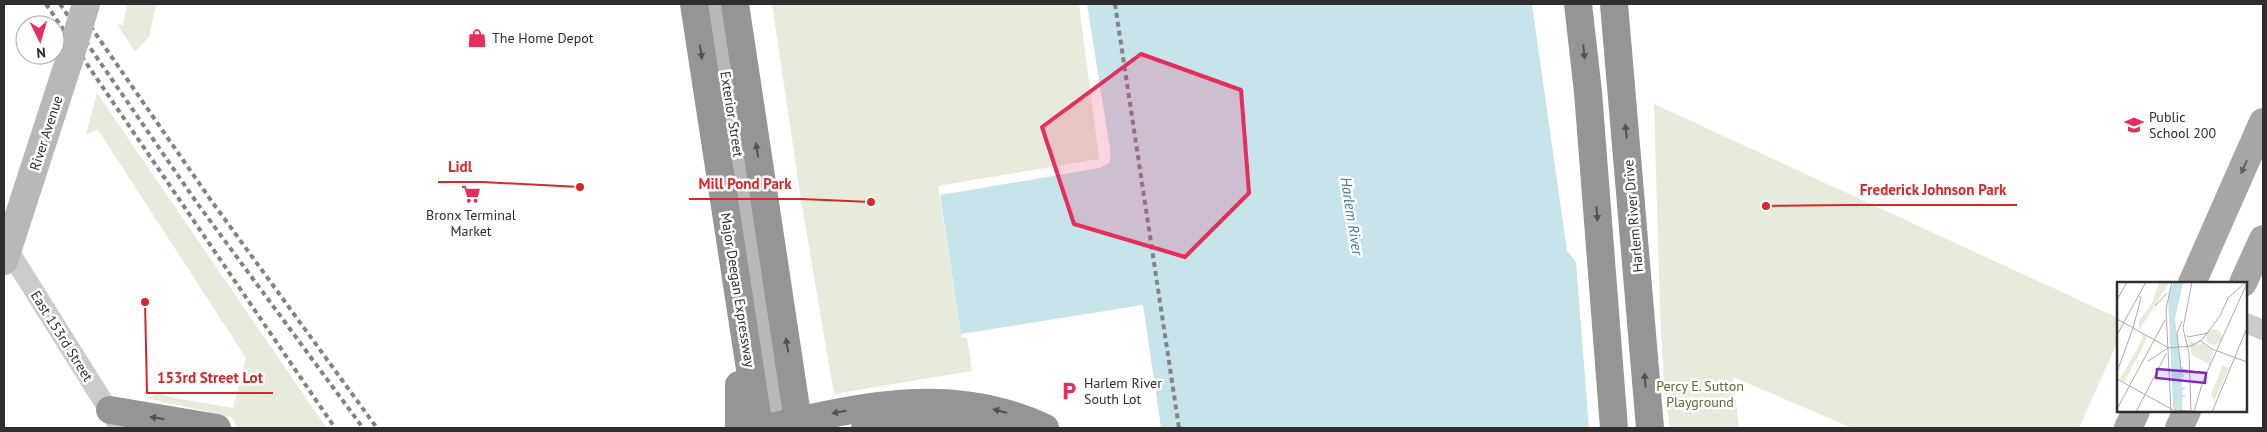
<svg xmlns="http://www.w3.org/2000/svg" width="2267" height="432" font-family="'PT Sans',sans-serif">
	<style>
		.green { fill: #e7ebdb }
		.water { fill: #c7e4eb }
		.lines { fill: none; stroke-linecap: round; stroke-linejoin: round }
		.minor { stroke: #cbcbcb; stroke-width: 20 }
		.secondary { stroke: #b8b8b8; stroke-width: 28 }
		.primary { stroke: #a6a6a6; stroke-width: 28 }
		.motorway { stroke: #959595; stroke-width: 28 }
		.rail { stroke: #838383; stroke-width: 4; stroke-dasharray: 5 4; stroke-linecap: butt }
		.secondary-bridge { stroke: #b8b8b8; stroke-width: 28 }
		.motorway-bridge { stroke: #959595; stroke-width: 28 }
		.oneway { fill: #525252 }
		.oneway2 { fill: #5e5e5e }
		.marked { fill: #e62e5e; fill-opacity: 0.2; stroke: #e62e5e; stroke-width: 4; stroke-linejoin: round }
		.labels { text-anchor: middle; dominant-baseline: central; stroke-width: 5; stroke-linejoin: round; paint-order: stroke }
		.poi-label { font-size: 14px; fill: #2e2e2e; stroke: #fff; text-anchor: start }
		.street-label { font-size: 14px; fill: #2e2e2e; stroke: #fff }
		.park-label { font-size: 14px; fill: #59693b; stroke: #fff }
		.water-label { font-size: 15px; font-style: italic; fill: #3b7f90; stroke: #fff }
		.inset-road { fill: none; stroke: #ababab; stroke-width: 1 }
		.view { fill: #7b2cbf; fill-opacity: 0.15; stroke: #7b2cbf; stroke-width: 2.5 }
		.inset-edge { fill: none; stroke: #2e2e2e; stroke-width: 2.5 }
		.leader { fill: none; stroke: #d62828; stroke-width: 2 }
		.callout-dot { fill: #d62828; stroke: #fff; stroke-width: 2 }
		.callout-label { font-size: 15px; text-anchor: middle; font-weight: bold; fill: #d62828; stroke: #fff; stroke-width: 5; stroke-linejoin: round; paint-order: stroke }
	</style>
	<rect width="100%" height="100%" fill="#fff"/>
	<path class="green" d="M127,4h29l-7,33 -14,15 -18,-28 6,1z
		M772,4h307l20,155 -161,27 23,148 1,4 5,-1 5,34 -138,23 -32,-188z
		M97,93l222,324 8,11h-89l-7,-11 -84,-19 13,-5 10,4 63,11 13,-50 -148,-228 -12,4z
		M1654,104l464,214v23l-39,87h-227l-119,-51 6,51h-69l-6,-41 -4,-78z"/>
	<path class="water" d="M1087,4h445l35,247 9,11 13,166h-428l-18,-123 -182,29 -21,-139 160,-27 10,-6v-13z"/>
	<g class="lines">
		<path class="minor" d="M4,243l116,185
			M2246,323l17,7"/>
		<path class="secondary" d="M716,4l55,368 7,40 6,16
			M4,261l65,-200"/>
		<path class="primary" d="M2192,283l71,-161
			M2243,283l20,-44
			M2128,428l8,-17
			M2179,428l8,-17"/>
		<path class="motorway" d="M694,4l65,424
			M1578,4l10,88 26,336
			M1614,4l36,424
			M110,410l107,18
			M739,428v-43
			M865,428c44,-5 86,-12 129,0"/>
		<path class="rail" d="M46,4l289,424
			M60,4l137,199 166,225
			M75,4l135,195 167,229
			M1115,4l64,424"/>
		<path class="secondary-bridge" d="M69,61l17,-57"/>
		<path class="motorway-bridge" d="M735,4l64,424
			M767,428c95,-22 186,-44 278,0"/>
	</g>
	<defs><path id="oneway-solid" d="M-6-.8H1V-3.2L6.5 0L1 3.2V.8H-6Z" transform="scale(1.25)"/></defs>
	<g class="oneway">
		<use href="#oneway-solid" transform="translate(701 52) rotate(81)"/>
		<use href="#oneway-solid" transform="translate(1584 52) rotate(84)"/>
		<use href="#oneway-solid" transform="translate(1626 131) rotate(-95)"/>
		<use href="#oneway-solid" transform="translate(757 150) rotate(-99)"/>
		<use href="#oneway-solid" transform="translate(1597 214) rotate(86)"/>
		<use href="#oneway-solid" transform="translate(787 345) rotate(-99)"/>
		<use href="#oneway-solid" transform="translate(1645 380) rotate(-95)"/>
		<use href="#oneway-solid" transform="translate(1000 411) rotate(-165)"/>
		<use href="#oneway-solid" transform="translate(839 412) rotate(170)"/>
		<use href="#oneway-solid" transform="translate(157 418) rotate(-171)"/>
	</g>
	<use class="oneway2" href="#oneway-solid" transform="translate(2244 167) rotate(114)"/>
	<path class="marked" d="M1141,54l100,36 8,103 -64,64 -111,-33 -32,-97z"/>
	<defs>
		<g id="shop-bare" transform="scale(1.5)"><path d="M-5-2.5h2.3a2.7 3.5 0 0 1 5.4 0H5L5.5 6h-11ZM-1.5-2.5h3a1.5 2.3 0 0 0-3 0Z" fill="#e62e5e" stroke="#fff" stroke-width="2.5" paint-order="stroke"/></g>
		<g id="school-bare" transform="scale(1.5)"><path d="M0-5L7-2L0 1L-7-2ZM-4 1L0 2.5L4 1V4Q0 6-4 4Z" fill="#e62e5e" stroke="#fff" stroke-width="2.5" paint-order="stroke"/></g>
		<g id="supermarket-bare" transform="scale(1.5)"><path d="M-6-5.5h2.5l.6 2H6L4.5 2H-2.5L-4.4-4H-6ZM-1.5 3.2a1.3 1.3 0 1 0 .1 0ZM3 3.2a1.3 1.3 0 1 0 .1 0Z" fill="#e62e5e" stroke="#fff" stroke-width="2.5" paint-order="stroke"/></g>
		<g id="parking-bare" transform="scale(1.5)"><path d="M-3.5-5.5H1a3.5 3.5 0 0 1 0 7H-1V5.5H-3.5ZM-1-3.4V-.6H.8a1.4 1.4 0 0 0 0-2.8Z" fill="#e62e5e" stroke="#fff" stroke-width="2.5" paint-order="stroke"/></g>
	</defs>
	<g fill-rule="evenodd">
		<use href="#shop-bare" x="477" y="38"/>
		<use href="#school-bare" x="2134" y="125"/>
		<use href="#supermarket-bare" x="471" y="194"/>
		<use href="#parking-bare" x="1069" y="391"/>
	</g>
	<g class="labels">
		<g class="poi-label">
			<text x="492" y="38">The Home Depot</text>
			<text x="2149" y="117">Public<tspan x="2149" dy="16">School 200</tspan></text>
			<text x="471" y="215" text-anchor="middle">Bronx Terminal<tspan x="471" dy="16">Market</tspan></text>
			<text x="1084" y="383">Harlem River<tspan x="1084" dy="16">South Lot</tspan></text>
		</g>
		<g class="street-label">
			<text transform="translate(732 114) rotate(81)">Exterior Street</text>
			<text transform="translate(46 133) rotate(-72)">River Avenue</text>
			<text transform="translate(1633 216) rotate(-95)">Harlem River Drive</text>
			<text transform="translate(738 290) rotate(81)">Major Deegan Expressway</text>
			<text transform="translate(62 336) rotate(58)">East 153rd Street</text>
		</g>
		<g class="park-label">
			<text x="1700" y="386">Percy E. Sutton<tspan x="1700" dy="16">Playground</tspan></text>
		</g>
		<g class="water-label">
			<text transform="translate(1352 216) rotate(81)">Harlem River</text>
		</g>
	</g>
	<g transform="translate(2117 282)">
		<rect width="130" height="130" fill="#fff"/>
		<path d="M42,0h11l-31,48v-9l13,-18zM89 55a8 8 0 1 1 16 0a8 8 0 1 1-16 0ZM25,52l5,2 -4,11 -19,35 -4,-3 22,-39zM71,57l11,6 2,-3 12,9 -3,14 -18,-10zM106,83l6,3 -15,33 -3,-7z" fill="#e7ebdb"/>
		<path d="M57,0h9l-8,37 6,48h3l-3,3 4,7h-4l1,10 4,1 -4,3v4h4l-4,3v14h-3l-1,-6 -1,6 -4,-4 -5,-112z" fill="#c7e4eb"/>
		<path class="inset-road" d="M0,18l10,-18M38,24l12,-13M0,37l52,29M65,39l-5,12 4,36 22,4M0,53l29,-53M69,53l2,2 20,-4M84,59l11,8 35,13M31,79l20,-13 23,-2 11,-6 18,-24 8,-18 18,-16M0,90l16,-44 8,-30 -2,-2M0,97l56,31 20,1M0,127l48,-89M19,130l30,-58M54,130l-5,-103 6,-27M74,130l-2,-59 -6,-25 9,-46M77,130l9,-31 44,-98M95,130l35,-84"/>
		<path class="view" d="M40,87l49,4 -1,10 -49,-5z"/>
		<rect width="130" height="130" class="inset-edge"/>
	</g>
	<path class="leader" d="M580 187L482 182H438M871 202L802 199H689M1766 206L1850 205H2017M145 302L147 393H273"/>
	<g class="callout-dot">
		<circle cx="580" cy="187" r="5"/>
		<circle cx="871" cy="202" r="5"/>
		<circle cx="1766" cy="206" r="5"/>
		<circle cx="145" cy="302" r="5"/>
	</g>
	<g class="callout-label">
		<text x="460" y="172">Lidl</text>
		<text x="745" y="189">Mill Pond Park</text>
		<text x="1933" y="195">Frederick Johnson Park</text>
		<text x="210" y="383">153rd Street Lot</text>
	</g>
	<rect width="2267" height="432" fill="none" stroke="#2e2e2e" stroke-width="10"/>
	<g transform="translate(40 40) rotate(175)"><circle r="24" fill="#ffffff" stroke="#ababab"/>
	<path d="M0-4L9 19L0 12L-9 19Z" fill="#e62e5e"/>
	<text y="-8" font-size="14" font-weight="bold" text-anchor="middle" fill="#2e2e2e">N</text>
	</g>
</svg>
